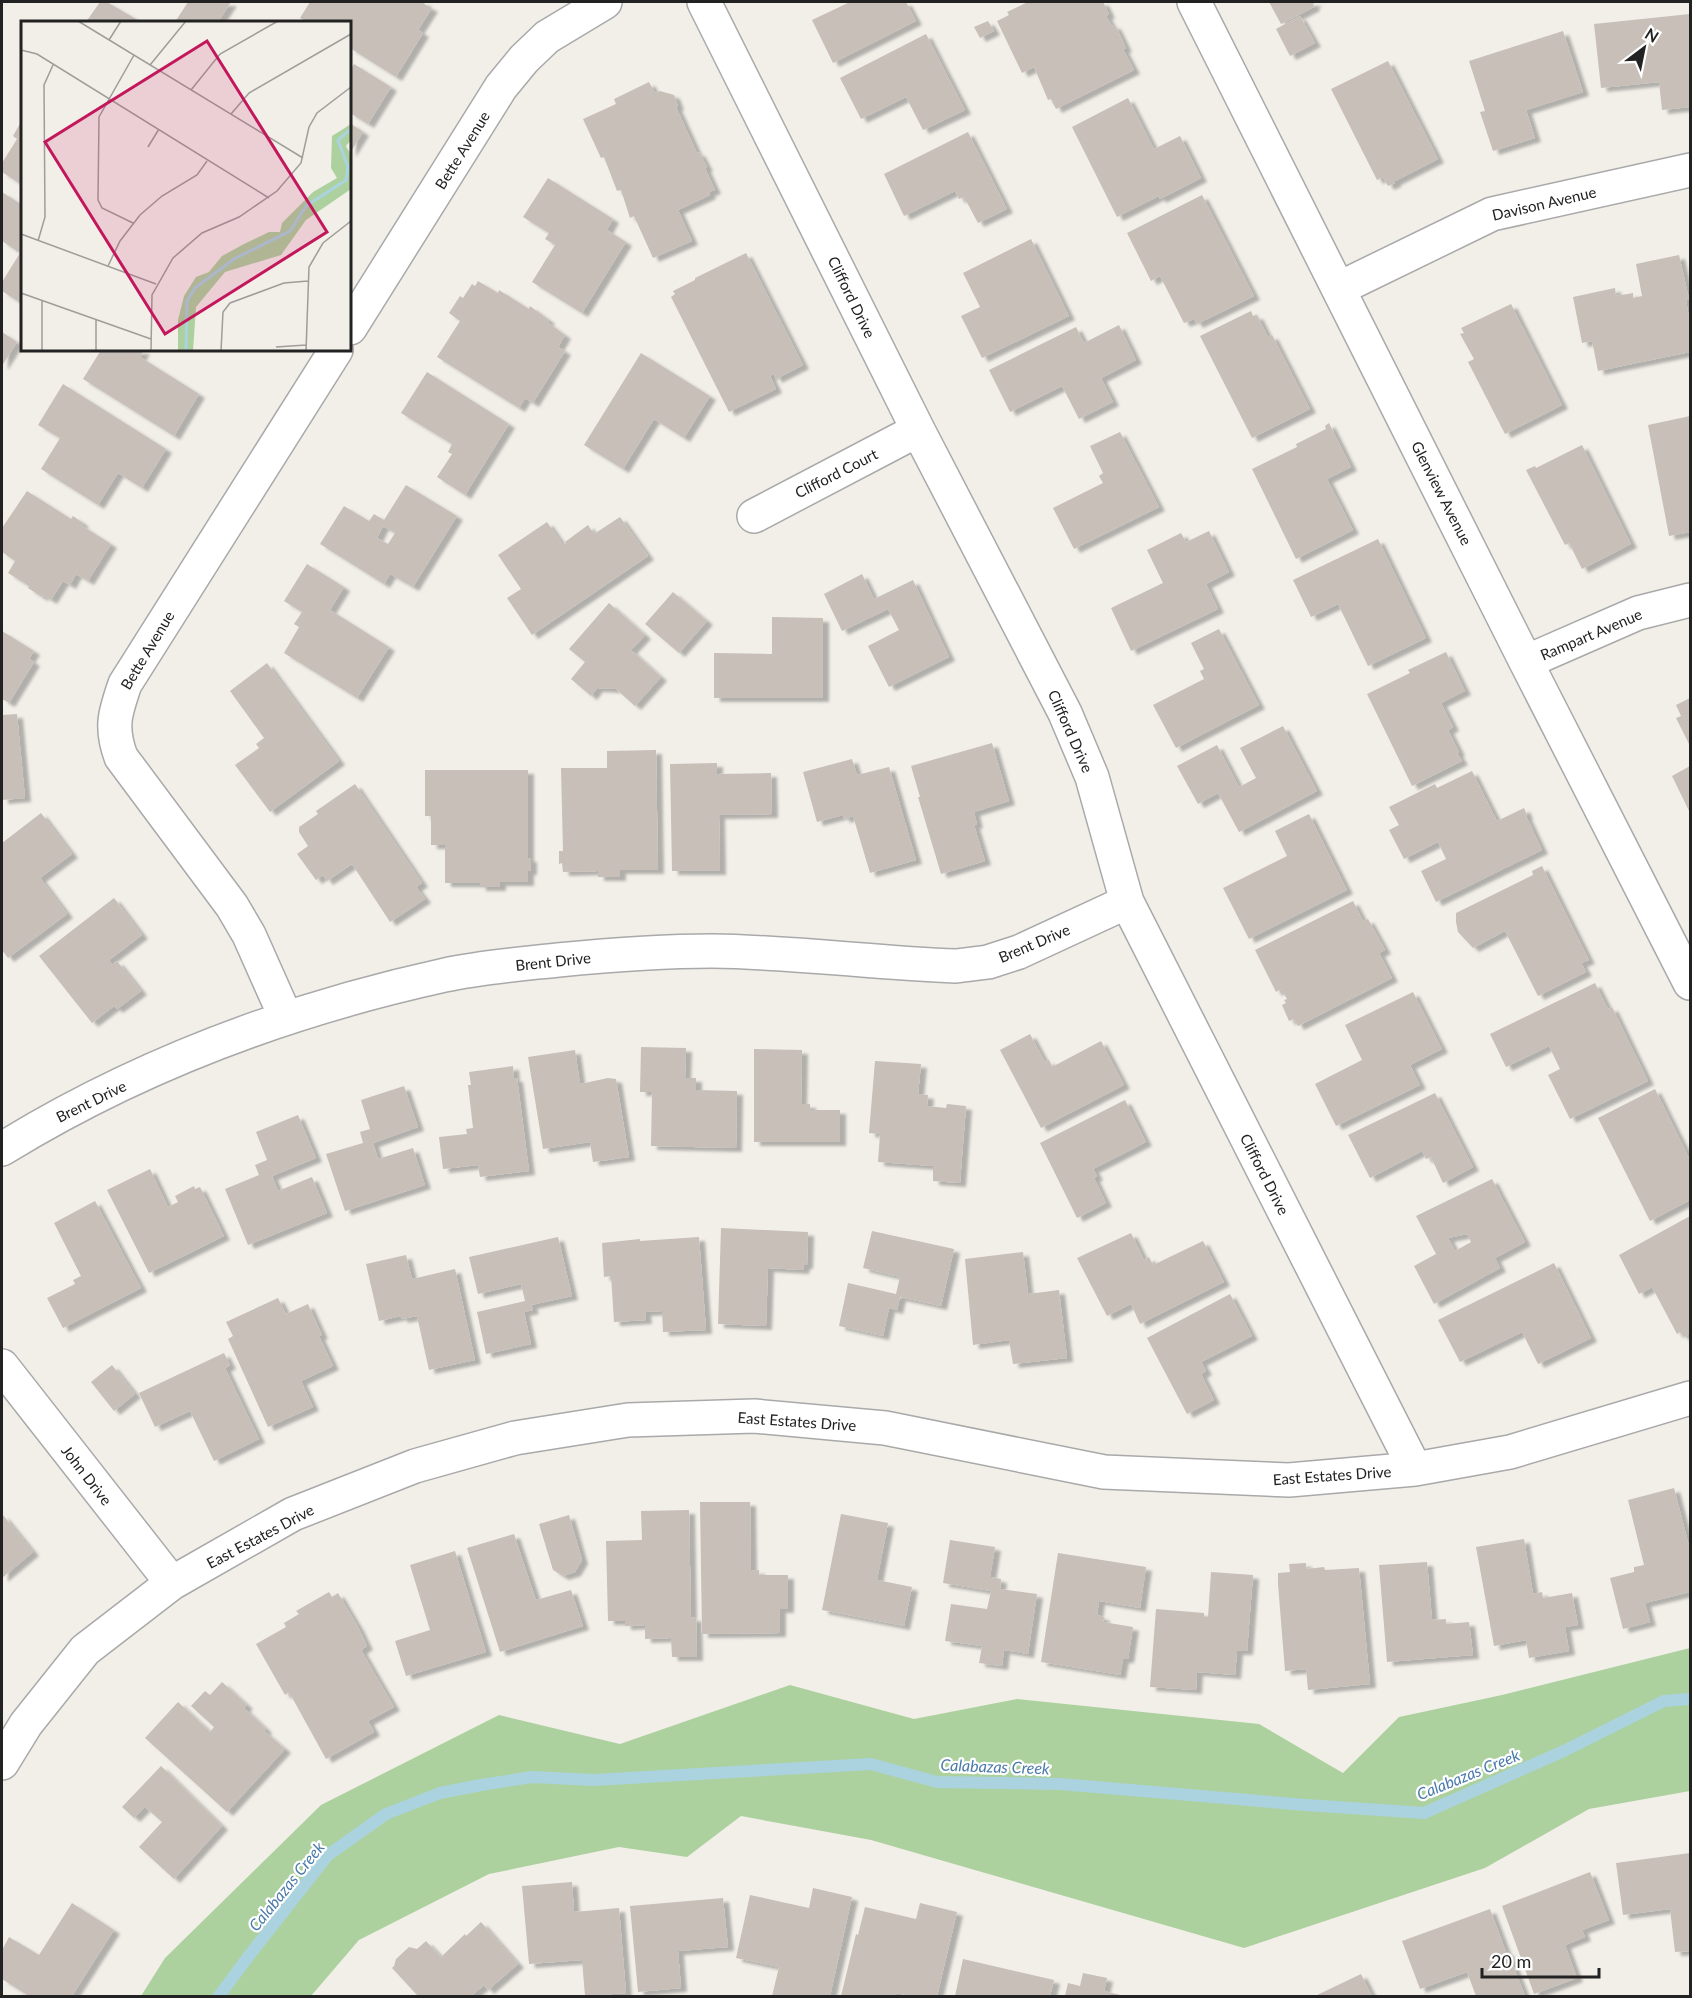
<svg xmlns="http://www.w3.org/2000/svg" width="1692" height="1998" font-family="Lato,sans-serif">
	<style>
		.forest { fill: #add19e }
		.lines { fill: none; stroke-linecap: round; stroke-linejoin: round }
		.stream { stroke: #aad3df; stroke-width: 12 }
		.building { fill: #c7bfb8; fill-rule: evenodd; filter: url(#shadow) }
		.minor-casing { stroke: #a9a9a9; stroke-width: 36 }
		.minor { stroke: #fff; stroke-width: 33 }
		.labels { text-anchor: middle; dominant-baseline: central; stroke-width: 4.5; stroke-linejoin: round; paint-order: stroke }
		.street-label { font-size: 15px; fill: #222; stroke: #fff }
		.water-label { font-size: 16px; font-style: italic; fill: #4a7aab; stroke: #fff }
		.inset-river { fill: none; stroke: #aad3df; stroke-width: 3 }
		.inset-road { fill: none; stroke: #9f9d99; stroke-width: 1.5 }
		.view { fill: #c2185b; fill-opacity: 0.15; stroke: #c2185b; stroke-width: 3 }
		.inset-edge { fill: none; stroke: #222; stroke-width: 3 }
	</style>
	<defs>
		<filter id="shadow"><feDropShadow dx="6" dy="4" stdDeviation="1.5" flood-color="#0004"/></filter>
	</defs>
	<rect width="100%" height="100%" fill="#f2efe9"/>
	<path class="forest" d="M1690,1648v143l-101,18 -104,59 -241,80 -373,-108 -130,-24 -54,41 -68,-10 -130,27 -130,66 -48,56h-170l24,-38 156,-153 178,-90 121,29 170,-59 124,34 103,-20 242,25 84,49 56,-56 103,-22z"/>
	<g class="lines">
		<path class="stream" d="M219,1996l29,-39 80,-102 58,-41 54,-21 41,-8 51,-8 62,3 277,-16 66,18 123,2 246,21 118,8 142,-63 98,-49 26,-2"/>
	</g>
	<path class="building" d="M100,2h7l34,20h-55z
		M188,2h43l-13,20h-43z
		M310,2h116l-2,2 8,4 -14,22 5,3 -27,44 -46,-29v-26h-42l-8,-4z
		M850,2h56l10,19 -83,42 -21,-43z
		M1028,2h75l6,12 -3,2 6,10 3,-1 11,23 -3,1 11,21 -78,39 -5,-10 -3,1 -14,-33 -12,6 -25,-52 12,-6 -2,-3z
		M1269,2h48l-4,2 1,3 -33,17z
		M1690,14v93l-28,3 -3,-28 -58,6 -7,-64z
		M1300,16l15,27 -25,13 -14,-27z
		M988,21l6,10 -14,7 -6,-11z
		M1563,31l20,61 -57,18 9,28 -42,13 -13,-39 5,-1 -16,-50z
		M926,34l39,76 -42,20 -17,-33 -45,22 -21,-41z
		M1388,61l50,98 -43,22v2l-7,3 -5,-9 -6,3 -46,-91z
		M354,64l37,23 -23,37 -18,-11v-42z
		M649,82l6,11 5,-2 14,4 4,11 -2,1 21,46 2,-1 8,15 -2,1 10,22 -6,2 1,3 -32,15 14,31 -39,17 -19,-42 -4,2 -9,-28 -4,1 -13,-34 -3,1 -18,-39 33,-15 -2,-5z
		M1128,98l26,51 26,-13 21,42 -41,21 -1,-3 -42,21 -45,-90z
		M22,120v65l-20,-13v-9l15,-24 -4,-3z
		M350,123l13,9 -13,21z
		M968,132l39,77 -29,14 -14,-26 -5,2 -4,-8 -51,25 -20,-42z
		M548,178l65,41 -6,11 19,12 -44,71 -50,-31 23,-37 -10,-6 4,-6 -26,-16z
		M2,192l20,13v99l-20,-13v-9l18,-29 -18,-12z
		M1202,195l52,101 -57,28 -3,-5 -10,4 -24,-47 -9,5 -24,-48z
		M1031,239l38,77 -87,42 -21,-42 19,-9 -17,-34z
		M746,253l57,112 -27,14 -2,-5 -4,2 6,13 -47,23 -58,-115 4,-3 -2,-3 22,-11v-2z
		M1679,255l10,44 -3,1 4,24v28l-92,19 -6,-30 -10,2 -9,-46 42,-9 1,8 17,-3v5l9,-2 -6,-32z
		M478,281l20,12 1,-3 30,19 1,-3 19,14 -2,2 18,13 -7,12 7,4 -32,52 -8,-5 -6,10 -82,-51 23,-36 -11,-8 11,-17 3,2 9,-14 3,2z
		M1511,304l51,101 -57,29 -37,-72 6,-3 -14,-25 4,-1 -3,-5z
		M1251,311l2,5 4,-1 11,22 4,-2 38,74 -58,29 -52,-102z
		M1119,325l17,35 -35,18 12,24 -34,17 -17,-33 -52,26 -21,-42 87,-43 8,16z
		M2,332l15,10 -15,24z
		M101,350h43l-4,7 59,37 -25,42 -91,-57z
		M641,353l69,43 -26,42 -30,-19 -31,50 -39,-24z
		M427,372l82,52 -44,71 -28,-18 15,-23 -4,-2 4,-8 -51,-31z
		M63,384l103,65 -24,39 -24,-15 -20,32 -57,-36 19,-31 -22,-13z
		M1690,416v116l-21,4 -21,-111z
		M1329,423l22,44 -24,12 26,51 -57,29 -44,-90 45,-22 -1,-3 30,-15 -1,-3z
		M1120,432l39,75 -85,42 -21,-41 50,-25 -4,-7 4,-3 -13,-27z
		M1582,445l49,99 -49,25 -13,-26 -4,2 -39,-75 9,-4 1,2z
		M406,485l51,31 -44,71 -23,-13 -6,10 -64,-40 24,-38 25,15 5,-7 10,6zM383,526l12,7 -7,11 -11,-6z
		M27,491l44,28 2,-3 10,7 -2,2 30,19 -23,37 -12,-7 -6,11 -7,-4 -12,19 -8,-5 -1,2 -14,-9 1,-2 -21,-13 7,-12 -13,-9v-19l1,-3 -1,-2z
		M620,517l28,39 -116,79 -25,-37 14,-9 -23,-34 49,-33 16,23 3,-2 -1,-1 23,-17 6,9z
		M1209,531l20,41 -23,12 12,25 -87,42 -20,-43 52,-25 -16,-33 34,-17 5,9z
		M1378,539l48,99 -58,28 -30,-62 -27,13 -18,-37z
		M307,564l37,23 -14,23 59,37 -32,51 -73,-45 15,-26 -5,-3 8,-12 -18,-11z
		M862,574l12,25 39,-19 36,77 -60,30 -21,-41 31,-16 -11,-21 -46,22 -18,-37z
		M673,592l34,29 -28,32 -34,-29z
		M609,603l36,32 -14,15 30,27 -26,29 -19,-17 -19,-1 -6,8 -20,-17 14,-17 -16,-13z
		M772,617l51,1v80h-109v-45l58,1z
		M1219,629l40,76 -83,43 -23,-43 51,-26 -4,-8 4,-2 -13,-26z
		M2,631l32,20 -5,8 5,3 -25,41 -7,-4z
		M1446,652l19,39 -24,12 12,24 -5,3 11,22 -2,1 5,8 -50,25 -45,-92 43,-21 -2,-3z
		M267,663l72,98 -69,51 -35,-47 24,-17 -3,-4 8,-6 -34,-47z
		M1690,698v48l-14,-28 5,-2 -5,-11z
		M17,714l8,84 -23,2v-85z
		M1283,726l34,65 -78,41 -21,-39 -20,11 -21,-38 40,-21 22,42 17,-9 -16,-30z
		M992,743l17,58 -35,11 3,12 -3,1 11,36 -44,13 -23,-77h2l-9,-31z
		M656,750l2,120h-38v7h-22v-6l-35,1 -1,-9 -3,1v-13h4l-2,-83h46v-17z
		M852,759l5,16 32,-8 27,93 -46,13 -17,-57 -9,3 -1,-4 -26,7 -14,-50z
		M717,763v11l54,-1 1,41 -53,1 1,56h-48l-2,-107z
		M1690,766v47l-18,-37z
		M425,770h103v88h3v13h-3v11h-28v5h-20v-4h-35v-38h-14v-29h-6z
		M1472,771l25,50 27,-13 3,7 -1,1 16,34 -106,52 -15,-31 25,-12 -8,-17 -34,17 -15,-29 10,-5 -10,-18 46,-23 2,4z
		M355,784l67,99 -6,4 9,12 -35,23 -38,-58 -25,17 -4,-6 -7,5 -19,-26 11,-8 -9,-14v-5l19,-13 -2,-3z
		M41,813l31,41 -32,24 27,36 -59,44 -6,-8v-107z
		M1309,814l38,76 -98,49 -26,-51 64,-32 -12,-25z
		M1542,866l47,94 -8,3 5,9 -48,24 -33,-65 -32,17 -15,-16 -2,-10v-9l77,-38 -1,-4z
		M114,898l28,37 -33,25 3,5 5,-4 24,30 -24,18 -3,-3 -22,17 -53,-67z
		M1353,901l10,20 5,-2 17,31 -6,3 13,25 -94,48 -4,-7 -5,2 -7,-16 4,-2 -2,-3 3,-1 -6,-10 -5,3 -21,-42z
		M1595,983l13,26 4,-2 36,74 -78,38 -22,-44 12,-6 -11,-23 -43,21 -16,-33z
		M1413,992l29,57 -32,16 10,20 -84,41 -21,-42 47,-24 -17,-35z
		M1030,1034l15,28 4,-2 3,7 49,-26 23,44 -83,43 -41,-78z
		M641,1047l45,1 -1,30h11v12l41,1 -1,57 -85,-2 1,-54h-12z
		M754,1049l48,1 -1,54h9v6h30v32h-86z
		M575,1050l5,34 28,-6 8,1 13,78 -36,5 -3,-20 -47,7 -15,-92z
		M875,1061l46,3 -3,30 10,1 -1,11 19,2 1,-4 19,2 -6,77 -27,-2v-15l-55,-4 2,-28 -11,-1z
		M513,1066l1,12h3l12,93 -49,6 -2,-12 -35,4 -4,-32 28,-3 -1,-5 7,-1 -5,-43h3l-2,-13z
		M404,1086l14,41 -45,16 5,16 35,-11 12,37 -80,26 -19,-57 37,-11 -3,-11 10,-3 -9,-29z
		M1655,1089l35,71v40l-40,21 -52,-103z
		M1435,1093l38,74 -30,16 -12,-26 -5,2 -4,-8 -52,27 -22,-43z
		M1125,1100l21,42 -53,27 4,7 -3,2 12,25 -29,15 -37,-75z
		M298,1115l18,43 -44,18 6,15 34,-14 15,36 -79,32 -23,-56 34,-14 -4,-10 12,-5 -11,-28z
		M150,1169l18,38 10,-5 -3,-6 19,-10 1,3 5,-2 24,49 -75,37 -42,-83z
		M1492,1179l33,63 -30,16 5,10 -66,36 -20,-38 22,-12 -20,-38zM1467,1234l4,8 -16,9 -7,-13z
		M95,1201l46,87 -78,40 -16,-30 28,-14 -2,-4 8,-4 -27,-53z
		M1690,1216v118l-6,3 -4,-5 -3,2 -25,-47 -13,7 -20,-39z
		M721,1228l87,4 -1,33h-3l-1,5 -35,-2 -2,58 -48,-2z
		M872,1231l82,18 -13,57 -41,-9 -3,13 -8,-2 -6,28 -44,-10 9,-43 48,11 4,-17 -37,-9z
		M1131,1233l13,27 5,-3 4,8 50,-24 21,41 -84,42 -9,-20 -24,12 -30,-58z
		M558,1237l14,59 -41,9 2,5 -9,2 7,32 -45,10 -9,-42 48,-11 -4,-17 -43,10 -9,-37z
		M699,1237l7,93 -43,2 -1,-21 -17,1 1,8 -32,2 -3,-46 -7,1 -2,-34 38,-4v2z
		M1023,1252l5,42 31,-4 8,68 -54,6 -4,-24 -36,5 -8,-86z
		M406,1255l6,24 43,-10 20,91 -46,10 -12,-54 -15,3 -1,-3 -22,5 -13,-57z
		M1554,1263l37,75 -53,26 -16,-32 -62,30 -22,-42z
		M1230,1294l22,42 -51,26 5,9 -5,3 13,26 -27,14 -40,-76z
		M278,1298l8,16 22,-10 14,31 -3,1 14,30 -32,15 12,26 -45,20 -40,-88 5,-3 -7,-14z
		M224,1353l6,12 -5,3 34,71 -45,22 -24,-50 -35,16 -16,-34z
		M112,1365l23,29 -21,17 -23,-29z
		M1674,1488l16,62v42l-45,11 5,19 -27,7 -13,-51 24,-6v-5l10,-2 -16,-65z
		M700,1502h50l1,69 8,-1v5h29v34h-8v24l-78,1z
		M689,1510l2,108 5,-1 1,40h-25l-1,-19 -26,1v-14l-20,1v-5h-17l-2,-80 36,-1 -1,-29z
		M841,1514l47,9 -11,57 35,7 -8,39 -82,-16z
		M3,1515l30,37 -31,26v-62z
		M569,1515l13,45 -7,12 -12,4 -10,-6 -14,-46z
		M514,1534l22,66 35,-10 12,36 -83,26 -33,-104z
		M1524,1539l9,55 9,-2 1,6 29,-5 6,32 -13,2 4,24 -40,7 -3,-18 -32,6 -18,-99z
		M950,1540l45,7 -5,30 11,2 -1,10 37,5 -9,60 -24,-4 -2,16 -23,-3 3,-17 -37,-5 6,-37 36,5 4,-18 -48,-8z
		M455,1551l31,101 -80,24 -11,-35 35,-11 -20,-65z
		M1058,1553l88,14 -6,41 -41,-7 -2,14 7,2 -1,5 30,5 -5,32h-5l-3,16 -79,-13z
		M1427,1562l5,58 14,-1v5l23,-2 4,33 -86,7 -8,-97z
		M1306,1563v6l18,-2 1,3 34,-2 11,116 -62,6 -2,-21 -21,2 -7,-87v-11l12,-1 -1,-8z
		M1211,1572l42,3 -6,76h-10l-2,24 -38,-3 -1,18 -46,-3 6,-78 48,4v4h4z
		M329,1592l3,5 6,-4 20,34 9,19 -6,4 33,57 -26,14 6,11 -48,27 -37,-67 -4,3 -29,-51 30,-17 -2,-4 15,-9 -3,-3z
		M222,1682l25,23 -3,3 22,21 -2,2 21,18 -58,63 -82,-74 33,-36 32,30 4,-5 -23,-21 14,-15 5,4z
		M161,1766l61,60 -48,53 -35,-32 23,-25 -17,-15 -11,11 -12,-11z
		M1690,1853v98l-15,1 -5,-43 -47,6 -7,-52z
		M1590,1872l19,48 -27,10 3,7 -20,8 12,33 -43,16 -32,-88z
		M572,1882l2,30 45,-4 7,85 -41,3 -3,-36 -53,4 -7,-78z
		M813,1888l39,9 -22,99h-58l7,-29 -43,-9 14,-63 59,13z
		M723,1898l5,49 -50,4 3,37 -43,4 -8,-86z
		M72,1903l42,27 -42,66h-43l-27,-17v-29l7,-13 30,18z
		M920,1903l37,9 -20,84h-26l-15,-3 -1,3h-54l15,-62 2,1 7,-28 51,12z
		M1490,1909l16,43h2l17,44h-49l-9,-24 -47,17 -18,-48z
		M481,1922l37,42 -30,26 -4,-5 -13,11h-53l-26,-28 2,-2 2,-7 13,-12 8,2 9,-8 15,16 24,-23 1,2z
		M963,1959l91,21 -4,16h-95z
		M1083,1973l24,5 -3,13 21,5h-60l3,-13 12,3z
		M1361,1974l11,22h-57z"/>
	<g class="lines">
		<g class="minor-casing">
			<path id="minor" d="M704,2l214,428 147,283 27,64 35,125 288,567
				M1194,2l332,660 164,321
				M1340,288l152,-74 198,-44
				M350,328l151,-241 23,-28 23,-22 58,-35
				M754,516l164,-86
				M1526,662l112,-49 52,-13
				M286,1018l-37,-83 -17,-29 -111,-149c-11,-30 -6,-44 4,-73l211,-334
				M2,1149c135,-83 288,-140 443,-174 37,-8 76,-11 113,-15 52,-5 103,-9 154,-9 82,1 163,12 244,15l32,-4 31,-10 108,-50
				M2,1366l170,217
				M2,1763l24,-39 59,-74 87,-67 121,-69 122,-48 100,-28 113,-18 126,-4 131,12 219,44 185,8 126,-11 95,-17 180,-54"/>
		</g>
		<use href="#minor" class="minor"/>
	</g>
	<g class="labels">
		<g class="street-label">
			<text transform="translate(462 150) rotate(-58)">Bette Avenue</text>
			<text transform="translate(1544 203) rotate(-13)">Davison Avenue</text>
			<text transform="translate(852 297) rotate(64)">Clifford Drive</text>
			<text transform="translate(836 473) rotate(-27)">Clifford Court</text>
			<text transform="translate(1442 493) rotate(63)">Glenview Avenue</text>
			<text transform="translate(1591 634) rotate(-23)">Rampart Avenue</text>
			<text transform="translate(147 650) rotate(-59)">Bette Avenue</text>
			<text transform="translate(1071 731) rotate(66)">Clifford Drive</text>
			<text transform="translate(1034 943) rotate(-23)">Brent Drive</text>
			<text transform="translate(553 961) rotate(-6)">Brent Drive</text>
			<text transform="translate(91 1101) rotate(-26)">Brent Drive</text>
			<text transform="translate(1265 1174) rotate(63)">Clifford Drive</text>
			<text transform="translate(797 1421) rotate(4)">East Estates Drive</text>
			<text transform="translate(87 1475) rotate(52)">John Drive</text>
			<text transform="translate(1332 1475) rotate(-4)">East Estates Drive</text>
			<text transform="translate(260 1536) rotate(-28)">East Estates Drive</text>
		</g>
		<g class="water-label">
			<text transform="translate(995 1766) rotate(2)">Calabazas Creek</text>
			<text transform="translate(1468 1774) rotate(-22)">Calabazas Creek</text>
			<text transform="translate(286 1886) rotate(-51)">Calabazas Creek</text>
		</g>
	</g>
	<g transform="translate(21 21)">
		<rect width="330" height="330" fill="#f2efe9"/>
		<path d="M330,103v16l-5,6 5,9v34l-45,31 -25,35 -56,17 -29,35 -3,44h-15v-31l6,-24 12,-19 13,-5 13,-16 22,-12 25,-12h11l2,-9 31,-31 24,-14 -6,-10 1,-32z" fill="#add19e"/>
		<path class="inset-river" d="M165,330l1,-50 8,-13 39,-29 56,-28 16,-25 40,-26 2,-13 -10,-27 13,-11"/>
		<path class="inset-road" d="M57,0l225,137M88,19l12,-19M0,29l16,4 232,144M129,44l36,-44M170,69l29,-36 58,-33M210,93l18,-21 102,-59M127,126l11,-18M112,202l-31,-15 -4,-8 1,-83 35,-62M0,213l135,50M17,220l7,-24 -1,-132 9,-20M87,245l12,-25 20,-26 22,-19 35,-21 10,-14M0,272l130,46M21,279v51M75,299v31M255,326l30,-2M130,330l1,-56 21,-37 29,-25 37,-16 38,-26 24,-28 8,-36 8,-14 34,-26M200,330l2,-39 7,-9 54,-20 24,-2M285,330l3,-84 14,-24 28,-22"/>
		<path class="view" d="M186,20l120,191 -162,102 -120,-192z"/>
		<rect width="330" height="330" class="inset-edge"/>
	</g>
	<rect width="1692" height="1998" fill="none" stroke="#222222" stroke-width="6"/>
	<g transform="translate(1644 48) rotate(32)" stroke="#ffffff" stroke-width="4.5" paint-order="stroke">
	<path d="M0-4.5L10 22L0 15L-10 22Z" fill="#222222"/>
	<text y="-9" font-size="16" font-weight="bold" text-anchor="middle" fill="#222222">N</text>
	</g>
	<path d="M1482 1968v9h117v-9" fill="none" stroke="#222222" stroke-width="3"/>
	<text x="1491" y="1968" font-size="18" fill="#222222" stroke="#ffffff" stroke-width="4.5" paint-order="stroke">20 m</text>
</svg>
